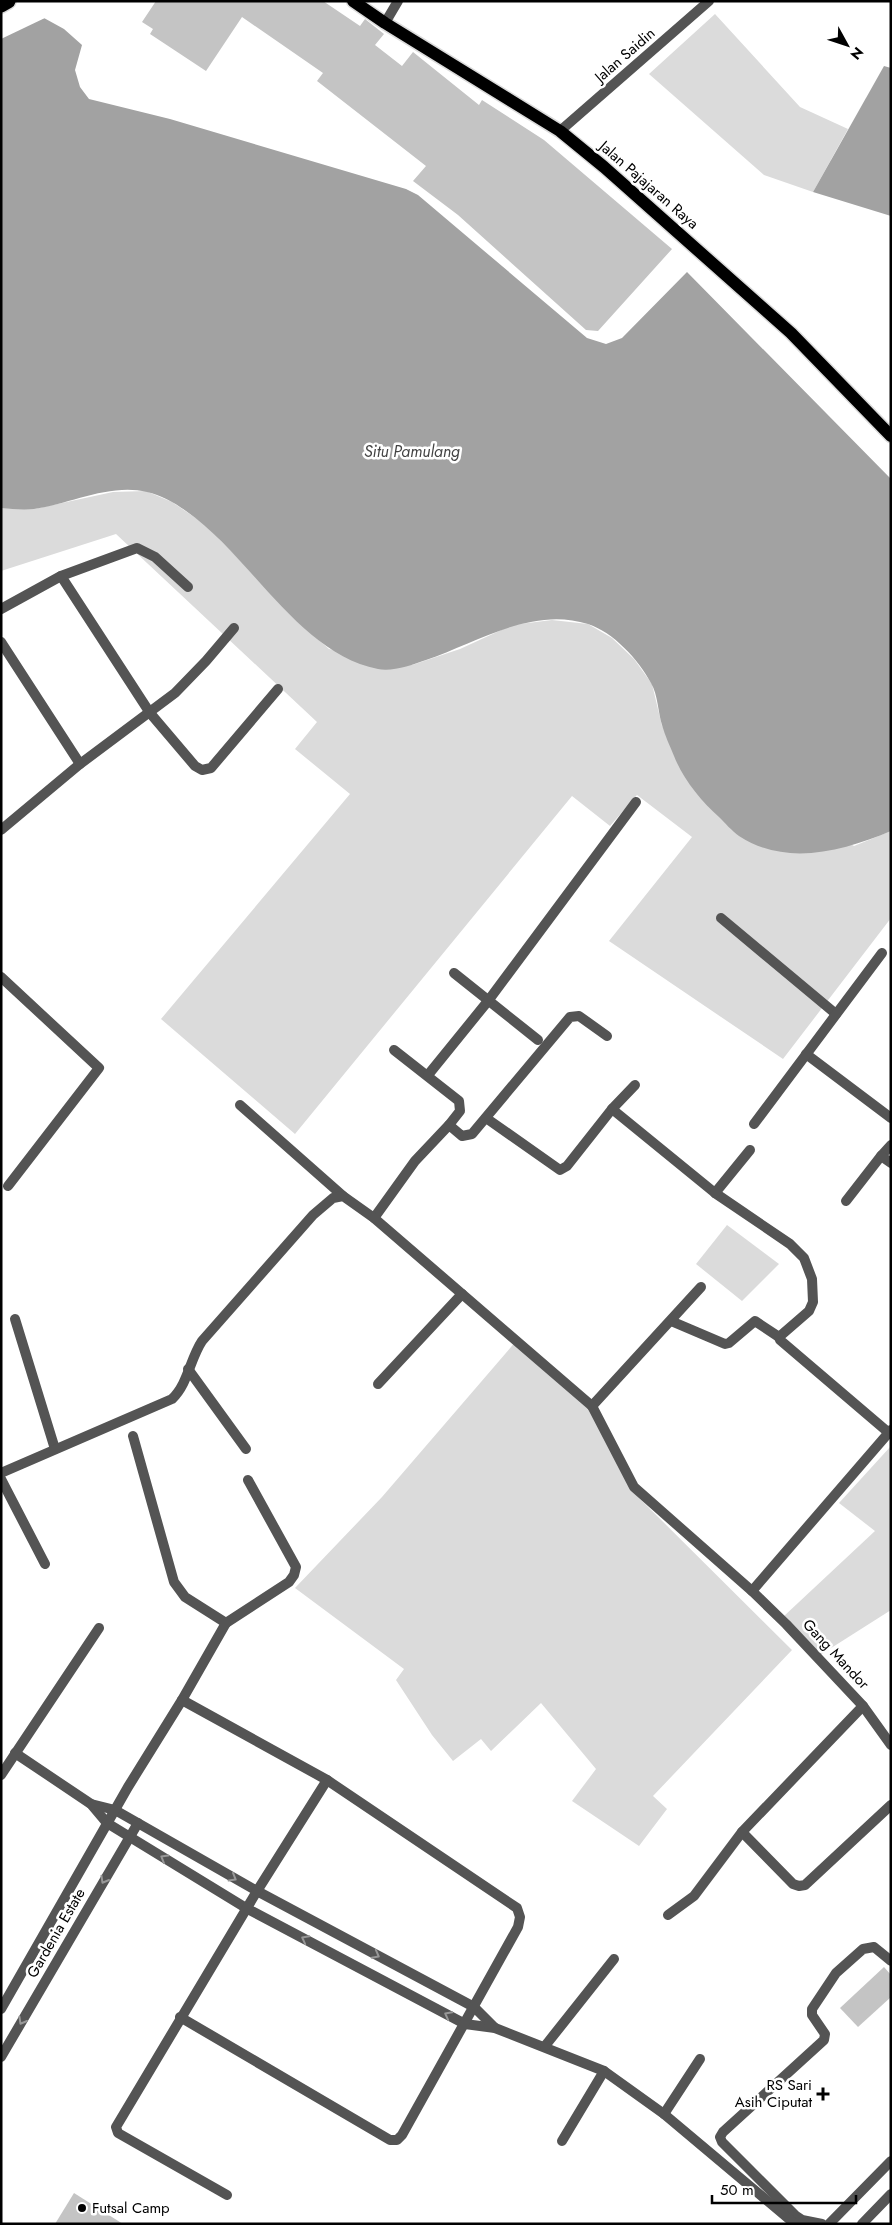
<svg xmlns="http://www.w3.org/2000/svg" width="892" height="2225" font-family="Jost,sans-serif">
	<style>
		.green { fill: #dbdbdb }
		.water { fill: #a2a2a2 }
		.pier { fill: #fff }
		.building { fill: #c4c4c4 }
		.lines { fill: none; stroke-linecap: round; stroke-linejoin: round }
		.primary-casing { stroke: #dbdbdb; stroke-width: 15 }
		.highway-casing { stroke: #dbdbdb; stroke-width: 18 }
		.lane { stroke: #545454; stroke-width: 10 }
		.street { stroke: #545454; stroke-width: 10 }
		.primary { stroke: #000; stroke-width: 12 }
		.highway { stroke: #000; stroke-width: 15 }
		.oneway { stroke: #989898 }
		.poi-dot { fill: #000; stroke: #fff; stroke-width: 2 }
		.labels { text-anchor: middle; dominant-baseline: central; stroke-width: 5; stroke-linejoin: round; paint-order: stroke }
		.street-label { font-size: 15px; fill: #000; stroke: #fff }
		.poi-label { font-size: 15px; fill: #000; stroke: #fff; text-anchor: end }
		.water-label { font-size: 16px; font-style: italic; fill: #434343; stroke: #fff }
	</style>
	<rect width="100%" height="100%" fill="#fff"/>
	<g class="green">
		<polygon points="715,14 800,107 848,129 813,192 764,175 649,74"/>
		<polygon points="146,491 172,502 206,525 301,624 329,649 412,665 460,649 512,625 552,620 588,624 612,638 634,659 652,684 662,726 854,846 891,831 891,918 783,1059 609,941 692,837 637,795 610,826 572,796 295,1134 161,1019 350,794 295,749 317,722 116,534 1,571 1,508 34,509 113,492"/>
		<polygon points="727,1225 779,1264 742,1301 696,1264"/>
		<polygon points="517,1340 589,1408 637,1496 792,1650 653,1796 667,1809 639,1846 572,1801 596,1769 541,1703 491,1751 481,1739 453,1761 432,1735 396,1680 404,1669 295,1588 382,1497"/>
		<polygon points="891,1446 891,1610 817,1657 783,1617 875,1531 839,1503"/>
	</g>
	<g class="water">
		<path d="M44,18L64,29L82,45L75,70L80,87L89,99L170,119L406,189L418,195L587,338L606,344L622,338L687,272L891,479V831C843,851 786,867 739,836C732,831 725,823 719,817C701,801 683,779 674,756C670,746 665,736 662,725C658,712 658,695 651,683C639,660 613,632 588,624C532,606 476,643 426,660C412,665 392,672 378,669C299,654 250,555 186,511C175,503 161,495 147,492C110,483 70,504 34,509C23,510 12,509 1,508V35Z"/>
		<polygon points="884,66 891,68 891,216 813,192"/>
	</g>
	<polygon class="pier" points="43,16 47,17 1,39 1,32"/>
	<g class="building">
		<polygon points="156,1 323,1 360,26 365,19 384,34 375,45 402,66 413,52 479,105 482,100 544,140 672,249 598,331 586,330 458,215 413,181 426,166 317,81 323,73 242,17 206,71 150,34 153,29 142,22"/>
		<polygon points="884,1967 891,1975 891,1997 858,2027 840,2008"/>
		<polygon points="74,2193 123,2224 55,2224"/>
	</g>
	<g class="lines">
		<defs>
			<polyline id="primary" points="353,1 385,23 560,131 604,167 791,333 891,436"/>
			<polyline id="highway" points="1,5 8,1"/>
		</defs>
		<use href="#primary" class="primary-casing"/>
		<use href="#highway" class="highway-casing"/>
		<g class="lane">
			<polyline points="15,1319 55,1449"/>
			<polyline points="822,2224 802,2220 796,2216 722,2142 720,2137 723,2132 824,2040 825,2034 812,2015 812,2009 836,1973 863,1949 874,1947 891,1961"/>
			<polyline points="829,2224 891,2161"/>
			<polyline points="862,2224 891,2194"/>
		</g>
		<g class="street">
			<polyline points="385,23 398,1"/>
			<polyline points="560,131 709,1"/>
			<polyline points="61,576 150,713 195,766 202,770 211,768 278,689"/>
			<polyline points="1,609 61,576 137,548 155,557 188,587"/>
			<polyline points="1,642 80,764"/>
			<polyline points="1,830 80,764 175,693 206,661 234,628"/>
			<polyline points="721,918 836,1014"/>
			<polyline points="454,973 538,1040"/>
			<polyline points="1,977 99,1068 8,1186"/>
			<polyline points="394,1050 459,1101 460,1111 449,1125"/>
			<polyline points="806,1054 891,1118"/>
			<polyline points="428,1075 488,1001 636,802"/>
			<polyline points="635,1085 612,1109 715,1193 790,1244 804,1258 812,1279 813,1302 809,1311 779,1337 780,1340 889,1433"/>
			<polyline points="240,1105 343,1196"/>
			<polyline points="486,1118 560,1170 567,1166 612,1109"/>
			<polyline points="754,1124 882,953"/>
			<polyline points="881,1156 891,1145"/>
			<polyline points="715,1193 750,1150"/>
			<polyline points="846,1201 881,1156 891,1163"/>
			<polyline points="374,1218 415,1161 449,1125 462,1136 472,1134 570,1017 579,1016 607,1036"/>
			<polyline points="671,1321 725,1344 729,1343 755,1321 779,1337"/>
			<polyline points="188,1369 246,1449"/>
			<polyline points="378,1384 462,1294"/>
			<polyline points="592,1406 701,1287"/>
			<path d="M1,1473L172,1399C188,1384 190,1359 202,1341L313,1215L333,1198L343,1196L374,1218L592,1406L634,1487L752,1591L786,1624L863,1706L891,1745"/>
			<polyline points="1,1479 45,1564"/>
			<polyline points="752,1591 891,1430"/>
			<polyline points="226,1623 289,1582 294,1575 296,1567 248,1480"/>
			<polyline points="15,1753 91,1804 107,1823 246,1908 465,2024 495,2028 604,2071 664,2114 795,2224"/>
			<polyline points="1,1775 99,1628"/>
			<polyline points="91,1804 115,1810 257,1891 474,2007 495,2028"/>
			<polyline points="742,1832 793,1884 799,1886 805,1885 891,1805"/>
			<polyline points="668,1915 694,1896 742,1832 863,1706"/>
			<polyline points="1,2009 128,1787 182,1700 226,1623 185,1597 174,1582 133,1436"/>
			<polyline points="180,2017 390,2140 397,2140 402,2135 518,1927 520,1917 517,1908 327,1780 182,1700"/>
			<polyline points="545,2046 614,1959"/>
			<polyline points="1,2057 138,1823"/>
			<polyline points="664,2114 700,2059"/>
			<polyline points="562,2141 604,2071"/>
			<polyline points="227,2195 118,2133 116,2127 257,1891 327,1780"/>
		</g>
		<use href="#primary" class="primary"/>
		<use href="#highway" class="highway"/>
	</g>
	<defs><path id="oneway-chevron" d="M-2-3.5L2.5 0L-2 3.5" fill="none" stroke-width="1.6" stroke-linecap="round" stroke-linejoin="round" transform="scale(1.25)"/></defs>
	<g class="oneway">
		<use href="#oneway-chevron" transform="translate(164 1858) rotate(-149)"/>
		<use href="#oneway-chevron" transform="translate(233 1878) rotate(30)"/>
		<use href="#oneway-chevron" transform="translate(104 1880) rotate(120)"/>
		<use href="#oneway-chevron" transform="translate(305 1939) rotate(-152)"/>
		<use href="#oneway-chevron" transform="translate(376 1955) rotate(28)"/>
		<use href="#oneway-chevron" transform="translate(448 2015) rotate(-152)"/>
		<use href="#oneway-chevron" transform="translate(22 2021) rotate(120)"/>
	</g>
	<g class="poi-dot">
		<path d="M820.5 2086.5h5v5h5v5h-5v5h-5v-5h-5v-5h5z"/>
		<circle cx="82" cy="2208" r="5"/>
	</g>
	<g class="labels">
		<g class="street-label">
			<text transform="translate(625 55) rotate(-41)">Jalan Saidin</text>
			<text transform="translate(649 185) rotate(41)">Jalan Pajajaran Raya</text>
			<text transform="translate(836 1654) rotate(47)">Gang Mandor</text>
			<text transform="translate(56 1933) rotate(-60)">Gardenia Estate</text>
		</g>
		<g class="poi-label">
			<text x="812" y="2085">RS Sari<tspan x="812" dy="17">Asih Ciputat</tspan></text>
			<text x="92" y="2208" text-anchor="start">Futsal Camp</text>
		</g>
		<g class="water-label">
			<text x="412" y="451">Situ Pamulang</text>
		</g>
	</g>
	<rect width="892" height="2225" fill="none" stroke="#000000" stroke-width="5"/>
	<g transform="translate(847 45) rotate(130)" stroke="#ffffff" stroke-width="4" paint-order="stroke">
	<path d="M0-4L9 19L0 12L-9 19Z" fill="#000000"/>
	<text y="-8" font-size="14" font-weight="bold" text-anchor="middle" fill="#000000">N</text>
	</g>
	<path d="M712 2195v8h144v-8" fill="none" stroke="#000000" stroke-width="2.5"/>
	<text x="720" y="2195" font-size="15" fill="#000000" stroke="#ffffff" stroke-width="4" paint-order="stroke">50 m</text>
</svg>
